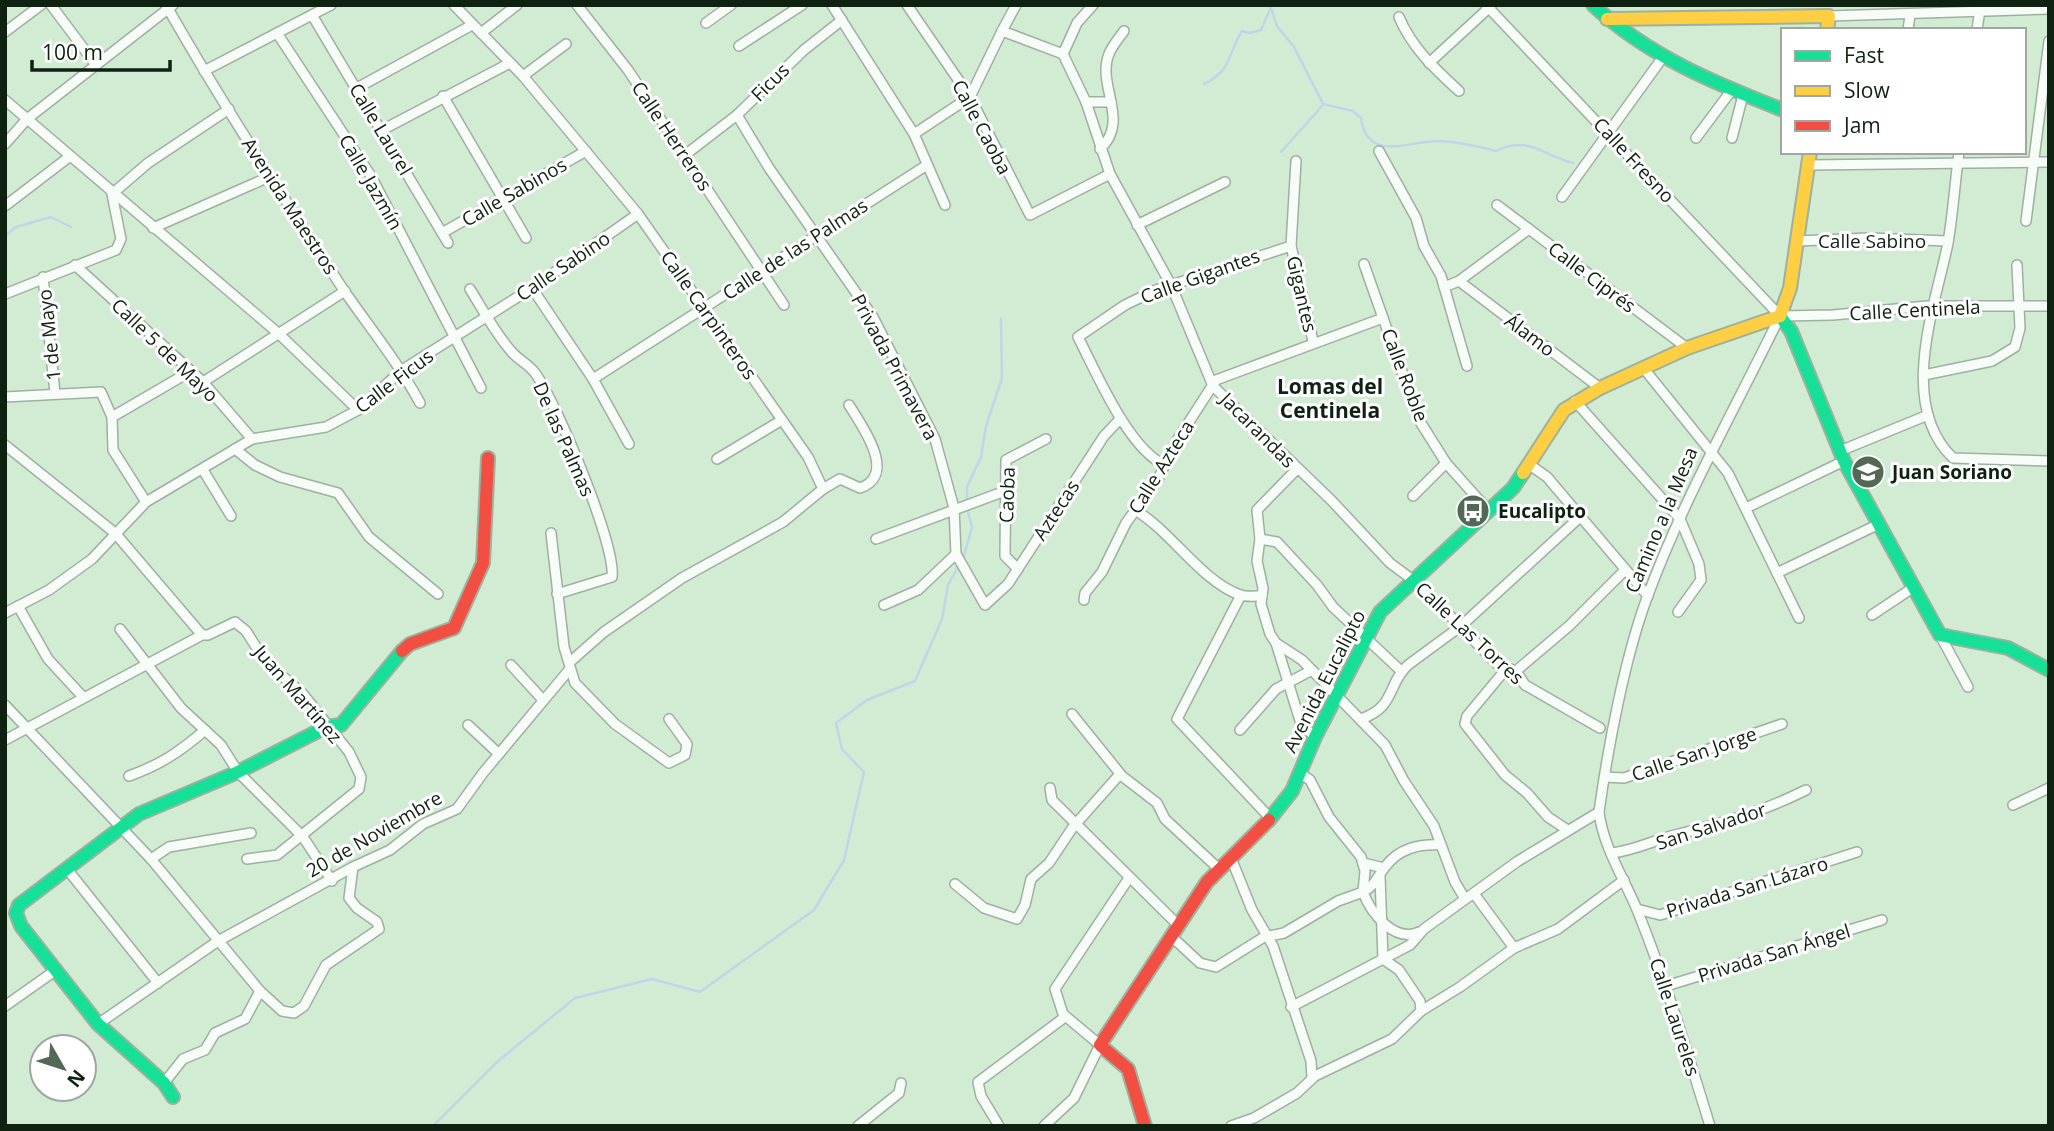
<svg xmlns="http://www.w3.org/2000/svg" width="2054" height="1131" font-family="'Open Sans',sans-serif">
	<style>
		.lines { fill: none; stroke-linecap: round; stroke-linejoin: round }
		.stream { stroke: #c1d5ea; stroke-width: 2.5 }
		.street-casing { stroke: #9db19e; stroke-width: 12 }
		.fast-casing { stroke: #9db19e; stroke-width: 16 }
		.slow-casing { stroke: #9db19e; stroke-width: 16 }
		.jam-casing { stroke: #9db19e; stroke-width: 16 }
		.street { stroke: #f8fcf8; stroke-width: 9 }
		.fast { stroke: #16e098; stroke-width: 12 }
		.slow { stroke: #ffcf43; stroke-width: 12 }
		.jam { stroke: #f24e42; stroke-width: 12 }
		.labels { text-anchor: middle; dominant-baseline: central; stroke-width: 6; stroke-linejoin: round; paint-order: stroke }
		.street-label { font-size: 19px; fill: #0f2211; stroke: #fff }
		.poi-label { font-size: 19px; font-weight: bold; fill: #0f2211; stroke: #fff; text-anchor: start }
		.neighbourhood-label { font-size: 21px; font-weight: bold; fill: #0f2211; stroke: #fff }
	</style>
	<rect width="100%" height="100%" fill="#d1ecd3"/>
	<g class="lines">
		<g class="stream">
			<path d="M1271,8L1277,26L1294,47L1323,104L1353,111L1361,118C1367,163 1409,141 1437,141C1456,141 1477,146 1496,151C1529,135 1542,155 1573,163"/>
			<path d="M1204,84C1233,70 1227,54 1242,31L1250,33L1261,30L1272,5"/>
			<polyline points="1281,152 1323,105"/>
			<polyline points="5,236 16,227 51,217 71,227"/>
			<polyline points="967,502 967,487 981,457 986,426 1002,378 1001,319"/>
			<polyline points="963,559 972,527 967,509"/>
			<polyline points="433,1126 497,1062 575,998 652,979 700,992 814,910 844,860 864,772 842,749 836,723 867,700 915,681 942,619 948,585 959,565"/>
		</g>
		<defs>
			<g id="street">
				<polyline points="51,5 96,65"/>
				<path d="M166,5C221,102 282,195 343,289C369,327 398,362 420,403"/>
				<polyline points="454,5 523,76 638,214 808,457 823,489 783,522 682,578 604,632 570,662"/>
				<polyline points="577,5 628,70 784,305"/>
				<polyline points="832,5 914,134 945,205"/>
				<polyline points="907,5 970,97 1030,215 1110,174"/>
				<polyline points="1093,5 1077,23 1063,54 1086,102 1110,174 1171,285 1213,386 1332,501 1390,563 1421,586 1498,665 1516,671 1525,685 1600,728"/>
				<polyline points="1486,5 1780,316"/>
				<polyline points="312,15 448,243"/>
				<polyline points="1829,16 2049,9"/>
				<path d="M1399,17C1412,48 1435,69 1459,91"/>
				<polyline points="706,23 731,5"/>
				<polyline points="1908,30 1910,15"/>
				<polyline points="1977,30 1980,9"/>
				<polyline points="1002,31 1016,5"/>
				<polyline points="5,32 41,5"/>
				<polyline points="277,33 371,176 481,388"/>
				<polyline points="481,33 517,5"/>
				<polyline points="739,46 802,5"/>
				<polyline points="1429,63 1491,6"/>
				<polyline points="204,71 331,5"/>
				<polyline points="523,76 566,44"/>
				<polyline points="357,88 472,25"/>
				<polyline points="443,96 526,238"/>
				<polyline points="970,97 1002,31 1063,54"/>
				<polyline points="5,100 278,333 358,410"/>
				<polyline points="1086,102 1111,102"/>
				<polyline points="737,115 769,168 873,317 935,439 954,508 956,554 985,605 1008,584 1104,436 1120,419"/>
				<polyline points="382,130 510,63"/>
				<polyline points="914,134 970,97"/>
				<polyline points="1696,138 1731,91"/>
				<polyline points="1732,138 1743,95"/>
				<polyline points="5,144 27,119 173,5"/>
				<path d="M1100,149C1131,121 1096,85 1109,54C1112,46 1119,38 1124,31"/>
				<polyline points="1379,151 1416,218 1424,246 1441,276 1467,366"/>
				<path d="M1959,152C1955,182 1953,213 1948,243C1935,307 1897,404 1953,458L2049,461"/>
				<polyline points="685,155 737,115 804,50 842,20"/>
				<polyline points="1296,161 1291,246 1313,341"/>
				<polyline points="1809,165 2049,162"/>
				<polyline points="1562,197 1663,57"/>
				<polyline points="1497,205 1687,348"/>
				<polyline points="5,206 69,157"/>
				<polyline points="2026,221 2049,41"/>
				<polyline points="1137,225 1225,182"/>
				<polyline points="153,228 271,176"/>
				<polyline points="442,233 586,151"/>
				<polyline points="1797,241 1869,238 1948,241"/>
				<polyline points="1364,264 1419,420 1446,463 1488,510"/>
				<polyline points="75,265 203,382 252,439"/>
				<polyline points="43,277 55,393"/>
				<polyline points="1459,281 1600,388"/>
				<polyline points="1444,287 1459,281 1529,229"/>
				<polyline points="532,288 593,379 629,444"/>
				<path d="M470,289C483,310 495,333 511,351C518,360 529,364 535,373C556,401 616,545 612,577L557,594"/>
				<polyline points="5,294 116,250 121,239 112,194 148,163 229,109"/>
				<polyline points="1780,316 1833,315 1927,306 2049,306"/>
				<polyline points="1645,370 1728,473 1799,618"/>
				<polyline points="1924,375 1992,361 2015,347 2020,328 2017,265"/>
				<polyline points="593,379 927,165"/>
				<polyline points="203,382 345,291"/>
				<polyline points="5,397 101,392 112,417 113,450 146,502"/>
				<polyline points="1575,401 1680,519 1699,564 1701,580 1678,612"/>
				<polyline points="112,417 191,371"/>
				<polyline points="5,445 115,533 202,635 208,635 235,622 246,631 265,661 303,694 349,752 361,777 359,789 277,855 247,859"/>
				<polyline points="235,449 255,465 280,477 338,493 369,537 438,594"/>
				<polyline points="1840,451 1928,415"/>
				<polyline points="717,459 782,420"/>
				<path d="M1165,465C1129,450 1096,372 1078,337L1125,305L1156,290L1291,246"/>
				<polyline points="1530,465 1547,477 1648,596"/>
				<polyline points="1297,469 1257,510 1260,539 1257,561 1263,588 1261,604 1270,634 1276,643 1302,660 1385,745 1404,781 1434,826 1455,882 1465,899"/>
				<polyline points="203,470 231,516"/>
				<path d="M823,489L840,479L860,488C898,475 862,426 849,405"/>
				<polyline points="1413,496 1446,463"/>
				<polyline points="1746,508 1844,461"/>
				<path d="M1135,510C1171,531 1201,581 1240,595C1246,597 1255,596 1262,596"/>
				<polyline points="551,533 564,647 575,683 615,724 669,763 685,755 687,744 669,719"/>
				<polyline points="876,539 1005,491"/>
				<polyline points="1260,539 1277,542 1317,585 1333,607 1401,671"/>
				<polyline points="1018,569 1005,556 1006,460 1046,439"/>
				<polyline points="1777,573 1879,524"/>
				<polyline points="1241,595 1177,719 1271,819"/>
				<polyline points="1084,600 1085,593 1102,572 1126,523 1158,479 1176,442 1216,380 1383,318"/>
				<polyline points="884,605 918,590 956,554"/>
				<polyline points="18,606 48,659 83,697"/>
				<polyline points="5,613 49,590 92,559 146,502 252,439 326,427 358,410 402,370 532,288 638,214"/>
				<polyline points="1872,615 1914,587"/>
				<polyline points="120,629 181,708 221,745 238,772 303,837 332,881"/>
				<polyline points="1940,635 1968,687"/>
				<polyline points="1276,643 1301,724 1315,737"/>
				<polyline points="511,665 543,700"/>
				<polyline points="1506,669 1467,716 1465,724 1505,775 1527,793 1548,817 1566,829"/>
				<polyline points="1516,671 1569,626 1625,570"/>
				<polyline points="5,705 151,859 260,991 282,1011 294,1013 304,1006 326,965 379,929 377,922 357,908 349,898 353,867"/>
				<polyline points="1072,714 1122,776 1157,803 1165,819 1219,869"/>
				<path d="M1361,719C1396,707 1387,684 1408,665L1461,626L1580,517"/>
				<polyline points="468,725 499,754"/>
				<polyline points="1240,730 1276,689 1312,670"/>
				<polyline points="5,740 202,635"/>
				<path d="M129,776C160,765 181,751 205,730"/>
				<polyline points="1605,777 1624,778 1782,724"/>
				<polyline points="1050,788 1052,800 1178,925"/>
				<polyline points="2013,805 2049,788"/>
				<path d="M1612,853C1637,850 1656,839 1679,834C1730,821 1759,813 1806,790"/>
				<polyline points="1231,858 1252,910 1273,946 1311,1061 1312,1078"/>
				<polyline points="151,859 169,847 251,833"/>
				<polyline points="1363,863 1384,868"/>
				<polyline points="67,869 158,983"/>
				<polyline points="1380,877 1383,959"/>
				<polyline points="955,884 984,908 1017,919 1025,905 1031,879 1049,863 1073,827 1120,774"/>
				<polyline points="1475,895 1514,948"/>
				<polyline points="1637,909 1660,915 1857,852"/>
				<path d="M1419,932C1395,943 1371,914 1363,892C1375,886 1377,877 1385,867C1399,848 1419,844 1441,845"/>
				<polyline points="1171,936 1200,963 1216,967 1264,937 1284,933 1338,901 1363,892 1365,871 1361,857 1329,817 1310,780 1300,773"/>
				<polyline points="1383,959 1399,970 1420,1001 1421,1011"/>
				<polyline points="1666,986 1882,920"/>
				<polyline points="5,1006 56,970"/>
				<polyline points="1291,1007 1410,945 1424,929 1518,861 1599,812"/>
				<polyline points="98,1024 218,941 353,867 390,850 423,824 457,809 483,773 569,670"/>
				<polyline points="164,1083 183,1059 205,1050 215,1033 245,1019 260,991"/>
				<polyline points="858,1126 899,1093 901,1083"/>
				<polyline points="999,1126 981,1096 978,1082 1065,1017"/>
				<polyline points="1044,1126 1074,1098 1100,1045 1063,1014 1055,989 1129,878"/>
				<polyline points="1231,1126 1254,1118 1297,1093 1315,1076 1392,1039 1421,1011 1460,987 1514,948 1558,929 1624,880"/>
				<path d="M1710,1126C1688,1054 1666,982 1638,912C1625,880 1603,847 1599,812C1608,747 1625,656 1648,595C1684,498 1735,409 1780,316"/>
			</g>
			<g id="fast">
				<path d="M1593,5C1648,56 1714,83 1783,110"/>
				<polyline points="1780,316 1791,331 1844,461 1940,635 2008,648 2049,670"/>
				<polyline points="1269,820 1292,791 1315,737 1380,612 1513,488 1523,473"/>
				<polyline points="173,1097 164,1083 98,1024 21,926 16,913 19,905 139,814 238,772 326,727 341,725 402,651"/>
			</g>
			<g id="slow">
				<polyline points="1607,19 1829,16 1827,30"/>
				<polyline points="1780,316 1790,288 1810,152"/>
				<polyline points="1523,473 1564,410 1600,388 1687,348 1780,316"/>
			</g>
			<g id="jam">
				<polyline points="402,651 410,644 454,628 483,563 488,458"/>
				<polyline points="1145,1126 1128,1069 1100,1045 1207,882 1269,820"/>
			</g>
		</defs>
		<use href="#street" class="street-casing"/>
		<use href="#fast" class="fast-casing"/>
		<use href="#slow" class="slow-casing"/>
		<use href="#jam" class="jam-casing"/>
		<use href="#street" class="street"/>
		<use href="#fast" class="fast"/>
		<use href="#slow" class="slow"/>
		<use href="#jam" class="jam"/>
	</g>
	<defs>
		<symbol id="school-disc" viewBox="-11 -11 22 22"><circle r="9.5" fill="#536955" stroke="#fff"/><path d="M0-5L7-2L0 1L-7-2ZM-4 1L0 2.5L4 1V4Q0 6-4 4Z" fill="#fff"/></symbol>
		<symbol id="bus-disc" viewBox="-11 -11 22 22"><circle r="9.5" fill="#536955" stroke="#fff"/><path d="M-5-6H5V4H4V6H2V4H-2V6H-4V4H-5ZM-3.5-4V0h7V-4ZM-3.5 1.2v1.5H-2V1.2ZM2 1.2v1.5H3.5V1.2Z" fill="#fff"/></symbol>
	</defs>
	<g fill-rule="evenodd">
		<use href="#school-disc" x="1849" y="453" width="38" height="38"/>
		<use href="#bus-disc" x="1454" y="492" width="38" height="38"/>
	</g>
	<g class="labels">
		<g class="street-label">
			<text transform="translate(770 82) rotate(-45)">Ficus</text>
			<text transform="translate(982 127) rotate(62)">Calle Caoba</text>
			<text transform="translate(381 129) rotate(59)">Calle Laurel</text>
			<text transform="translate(672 136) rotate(56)">Calle Herreros</text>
			<text transform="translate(1634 160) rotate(47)">Calle Fresno</text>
			<text transform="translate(371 182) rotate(60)">Calle Jazmín</text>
			<text transform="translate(514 192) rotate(-30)">Calle Sabinos</text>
			<text transform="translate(290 206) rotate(57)">Avenida Maestros</text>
			<text x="1872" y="241">Calle Sabino</text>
			<text transform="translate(795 249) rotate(-33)">Calle de las Palmas</text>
			<text transform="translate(563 266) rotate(-34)">Calle Sabino</text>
			<text transform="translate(1200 276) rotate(-20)">Calle Gigantes</text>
			<text transform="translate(1592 277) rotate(37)">Calle Ciprés</text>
			<text transform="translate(1302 294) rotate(77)">Gigantes</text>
			<text transform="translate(1915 310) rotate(-3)">Calle Centinela</text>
			<text transform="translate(709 315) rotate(55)">Calle Carpinteros</text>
			<text transform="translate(49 335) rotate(-96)">1 de Mayo</text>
			<text transform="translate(1530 335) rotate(37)">Álamo</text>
			<text transform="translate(165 350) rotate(44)">Calle 5 de Mayo</text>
			<text transform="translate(895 367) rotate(62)">Privada Primavera</text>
			<text transform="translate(1405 375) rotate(69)">Calle Roble</text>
			<text transform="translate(394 381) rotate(-37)">Calle Ficus</text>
			<text transform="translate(1258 430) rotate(45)">Jacarandas</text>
			<text transform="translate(564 439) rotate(66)">De las Palmas</text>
			<text transform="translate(1161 467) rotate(-58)">Calle Azteca</text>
			<text transform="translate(1007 495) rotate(-88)">Caoba</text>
			<text transform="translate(1056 510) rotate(-57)">Aztecas</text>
			<text transform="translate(1661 520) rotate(-67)">Camino a la Mesa</text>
			<text transform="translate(1470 633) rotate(43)">Calle Las Torres</text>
			<text transform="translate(1324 681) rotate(-63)">Avenida Eucalipto</text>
			<text transform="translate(298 694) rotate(49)">Juan Martínez</text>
			<text transform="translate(1694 754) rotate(-19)">Calle San Jorge</text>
			<text transform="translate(1711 826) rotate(-18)">San Salvador</text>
			<text transform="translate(374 834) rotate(-30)">20 de Noviembre</text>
			<text transform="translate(1747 887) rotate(-17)">Privada San Lázaro</text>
			<text transform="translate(1774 953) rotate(-17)">Privada San Ángel</text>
			<text transform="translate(1675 1017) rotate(72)">Calle Laureles</text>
		</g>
		<g class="poi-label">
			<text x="1892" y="472">Juan Soriano</text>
			<text x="1498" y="511">Eucalipto</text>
		</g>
		<g class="neighbourhood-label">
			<text x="1330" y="386">Lomas del<tspan x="1330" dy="24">Centinela</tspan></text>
		</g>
	</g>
	<rect width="2054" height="1131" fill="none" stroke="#0f2211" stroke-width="14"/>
	<rect x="1781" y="28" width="245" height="126" fill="#ffffff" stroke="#9fa7a0" stroke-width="2"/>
	<rect x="1795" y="51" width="35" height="10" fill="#16e098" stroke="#9fa7a0" stroke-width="2"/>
	<text x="1844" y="63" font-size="21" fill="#0f2211">Fast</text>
	<rect x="1795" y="86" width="35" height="10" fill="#ffcf43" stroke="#9fa7a0" stroke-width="2"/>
	<text x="1844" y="98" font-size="21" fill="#0f2211">Slow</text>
	<rect x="1795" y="121" width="35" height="10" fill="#f24e42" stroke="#9fa7a0" stroke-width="2"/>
	<text x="1844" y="133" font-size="21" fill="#0f2211">Jam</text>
	<g transform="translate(63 1068) rotate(129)"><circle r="33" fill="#ffffff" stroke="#9fa7a0" stroke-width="2"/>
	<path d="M0-5L12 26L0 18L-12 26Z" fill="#536955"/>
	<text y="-10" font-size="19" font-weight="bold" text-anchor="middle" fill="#0f2211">N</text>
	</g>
	<path d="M32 60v10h138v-10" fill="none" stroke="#0f2211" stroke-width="3.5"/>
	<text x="42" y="60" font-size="21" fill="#0f2211" stroke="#ffffff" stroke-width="5" paint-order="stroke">100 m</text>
</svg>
